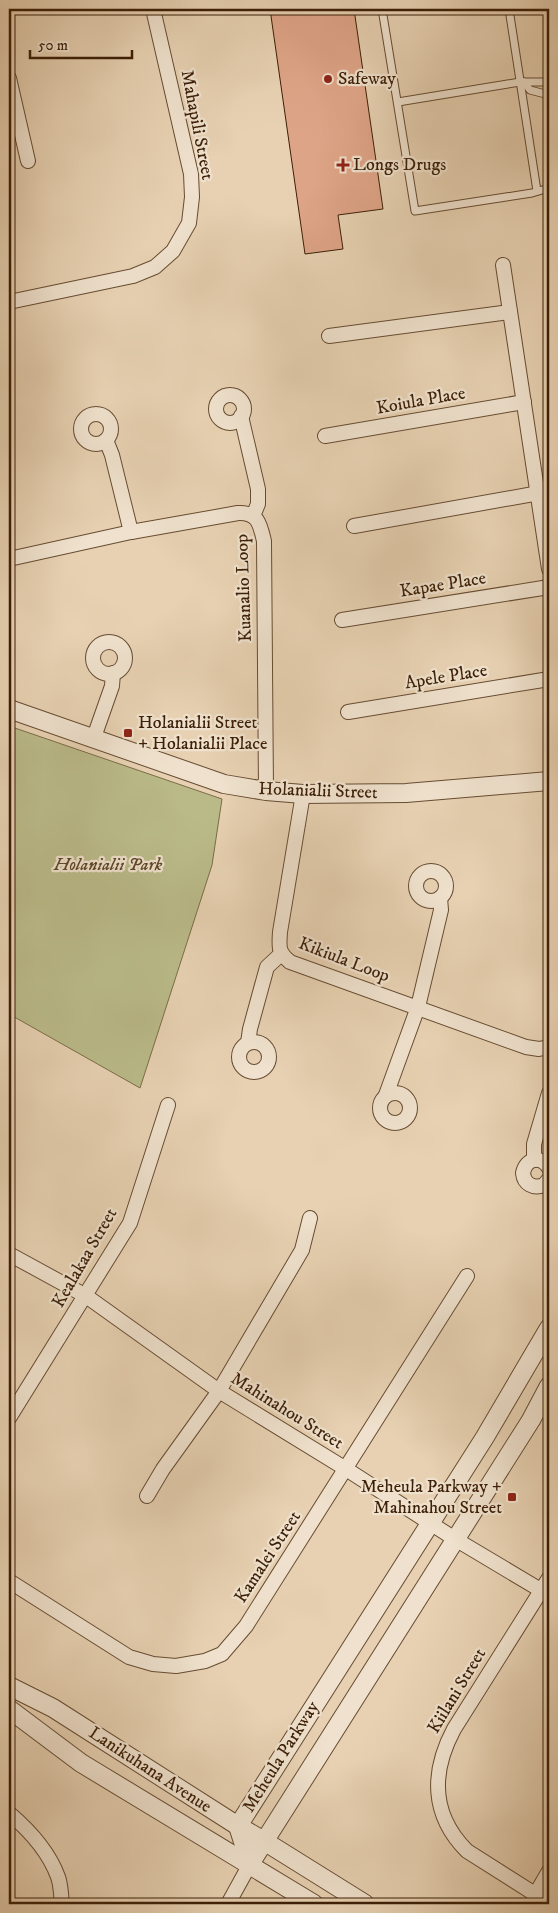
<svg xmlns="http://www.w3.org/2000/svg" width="558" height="1913" font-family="'IM FELL DW Pica',serif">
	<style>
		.green { fill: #baba89; stroke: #7b6c48 }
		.building { fill: #dea487; stroke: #3c1f07 }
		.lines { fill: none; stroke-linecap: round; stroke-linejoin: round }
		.service-casing { stroke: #674c32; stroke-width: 9 }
		.minor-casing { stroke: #674c32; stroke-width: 16 }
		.tertiary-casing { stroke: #674c32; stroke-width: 20 }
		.service { stroke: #efe1cd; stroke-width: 7 }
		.minor { stroke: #efe1cd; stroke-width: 14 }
		.tertiary { stroke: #efe1cd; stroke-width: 18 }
		.poi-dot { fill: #8f2418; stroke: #efe1cd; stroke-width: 2 }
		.labels { text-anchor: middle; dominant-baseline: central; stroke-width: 4.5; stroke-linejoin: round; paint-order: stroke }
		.poi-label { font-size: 18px; fill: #3c1f07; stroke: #efe1cd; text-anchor: start }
		.street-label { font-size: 18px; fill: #3c1f07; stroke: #efe1cd }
		.park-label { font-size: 18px; font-style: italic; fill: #5c4628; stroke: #efe1cd }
	</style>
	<rect width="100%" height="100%" fill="#e7d1b2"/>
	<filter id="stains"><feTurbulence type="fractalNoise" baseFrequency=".004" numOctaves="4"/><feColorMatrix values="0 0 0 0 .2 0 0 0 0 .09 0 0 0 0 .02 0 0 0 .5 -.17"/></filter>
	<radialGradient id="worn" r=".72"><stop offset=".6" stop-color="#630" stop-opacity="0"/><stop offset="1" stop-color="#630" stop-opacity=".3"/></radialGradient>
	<polygon class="green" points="9,726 222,799 212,865 140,1088 9,1014"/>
	<polygon class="building" points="270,9 354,9 383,209 338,215 343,249 305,254"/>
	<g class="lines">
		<defs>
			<g id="service">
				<polyline points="382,9 415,211 532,193 549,188"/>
				<polyline points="509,9 537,191"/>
				<polyline points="524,82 530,90 549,95"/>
				<polyline points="398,102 520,82 549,82"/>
			</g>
			<g id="minor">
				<polyline points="9,78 28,161"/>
				<polyline points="503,265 549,569"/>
				<polyline points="9,302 133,276 155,267 173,251 189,223 192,197 191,174 153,9"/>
				<polyline points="329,336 510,312"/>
				<circle cx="230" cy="409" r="14"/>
				<circle cx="96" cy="429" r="15"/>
				<polyline points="241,416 258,489 258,504 253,516"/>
				<polyline points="325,436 524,402"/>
				<polyline points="106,440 112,455 131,532"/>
				<polyline points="354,526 539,493"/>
				<path d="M9,559L131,532L238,513C258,512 260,524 264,541L266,791"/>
				<polyline points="342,620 549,587"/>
				<circle cx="109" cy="658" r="16"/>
				<polyline points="348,712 549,679"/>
				<polyline points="93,740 112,686 113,673"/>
				<path d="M303,794L280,932C279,948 278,952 290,962L526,1047L539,1049L549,1047"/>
				<circle cx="431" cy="886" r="15"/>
				<circle cx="254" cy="1057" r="15"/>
				<polyline points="248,1043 250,1029 267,967 281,954"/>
				<circle cx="395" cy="1108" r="15"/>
				<polyline points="386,1095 418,1007 441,910 440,898"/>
				<polyline points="534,1160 534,1144 549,1093"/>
				<path d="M549,1168C541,1155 526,1158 523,1173C524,1184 533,1189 544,1185L549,1179"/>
				<polyline points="9,1254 86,1296 219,1391 346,1469 455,1539 549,1595"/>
				<polyline points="9,1418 130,1223 168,1105"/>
				<polyline points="147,1496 163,1469 219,1391 302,1250 310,1218"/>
				<path d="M549,1578L454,1729C431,1772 431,1815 467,1851L549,1903"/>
				<polyline points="9,1581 129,1657 153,1664 176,1666 205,1661 222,1654 246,1626 467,1276"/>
				<path d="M9,1813C29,1830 49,1852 58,1877C61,1885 61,1896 62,1904"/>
				<polyline points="535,1895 549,1871"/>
				<polyline points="228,1904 250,1864"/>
			</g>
			<g id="tertiary">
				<polyline points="9,709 224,784 266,791 303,794 406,793 549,781"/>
				<polyline points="9,1686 53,1708 238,1826 264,1841 365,1904"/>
				<polyline points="9,1709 81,1763 314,1904"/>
				<polyline points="250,1864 238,1826 485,1437 549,1328"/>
				<polyline points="250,1864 531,1420 549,1386"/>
			</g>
		</defs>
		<use href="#service" class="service-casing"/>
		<use href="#minor" class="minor-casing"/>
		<use href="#tertiary" class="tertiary-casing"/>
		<use href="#service" class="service"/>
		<use href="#minor" class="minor"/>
		<use href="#tertiary" class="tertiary"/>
	</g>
	<g class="poi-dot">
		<circle cx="328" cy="79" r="5"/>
		<path d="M340.5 157.5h5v5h5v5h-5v5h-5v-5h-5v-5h5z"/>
		<rect x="123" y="728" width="10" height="10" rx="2.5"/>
		<rect x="507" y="1492" width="10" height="10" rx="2.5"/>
	</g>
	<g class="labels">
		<g class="poi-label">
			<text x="338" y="79">Safeway</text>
			<text x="353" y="165">Longs Drugs</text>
			<text x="138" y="723">Holanialii Street<tspan x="138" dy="21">+ Holanialii Place</tspan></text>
			<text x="502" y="1487" text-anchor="end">Meheula Parkway +<tspan x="502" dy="21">Mahinahou Street</tspan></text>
		</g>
		<g class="street-label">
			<text transform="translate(197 125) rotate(79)">Mahapili Street</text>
			<text transform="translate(421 401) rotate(-10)">Koiula Place</text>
			<text transform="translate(443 585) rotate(-9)">Kapae Place</text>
			<text transform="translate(244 588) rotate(-92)">Kuanalio Loop</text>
			<text transform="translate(446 677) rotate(-9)">Apele Place</text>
			<text transform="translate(318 791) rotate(2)">Holanialii Street</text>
			<text transform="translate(344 960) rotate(21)">Kikiula Loop</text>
			<text transform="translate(85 1258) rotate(-60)">Kealakaa Street</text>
			<text transform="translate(287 1411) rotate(32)">Mahinahou Street</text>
			<text transform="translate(268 1557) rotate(-57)">Kamalei Street</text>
			<text transform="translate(457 1691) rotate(-59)">Kiilani Street</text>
			<text transform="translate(281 1757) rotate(-58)">Meheula Parkway</text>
			<text transform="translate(150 1770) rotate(33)">Lanikuhana Avenue</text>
		</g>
		<g class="park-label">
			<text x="108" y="865">Holanialii Park</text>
		</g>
	</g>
	<rect width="558" height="1913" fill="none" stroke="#e7d1b2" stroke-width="30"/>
	<rect x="10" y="10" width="538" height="1893" fill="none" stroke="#3c1f07" stroke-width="2.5"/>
	<rect x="15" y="15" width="528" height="1883" fill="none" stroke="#3c1f07"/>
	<path d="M30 50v8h102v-8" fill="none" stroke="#3c1f07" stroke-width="2.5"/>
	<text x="38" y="50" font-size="15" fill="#3c1f07" stroke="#efe1cd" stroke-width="4" paint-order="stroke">50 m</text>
	<rect width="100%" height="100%" filter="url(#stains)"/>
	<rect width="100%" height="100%" fill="url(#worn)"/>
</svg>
